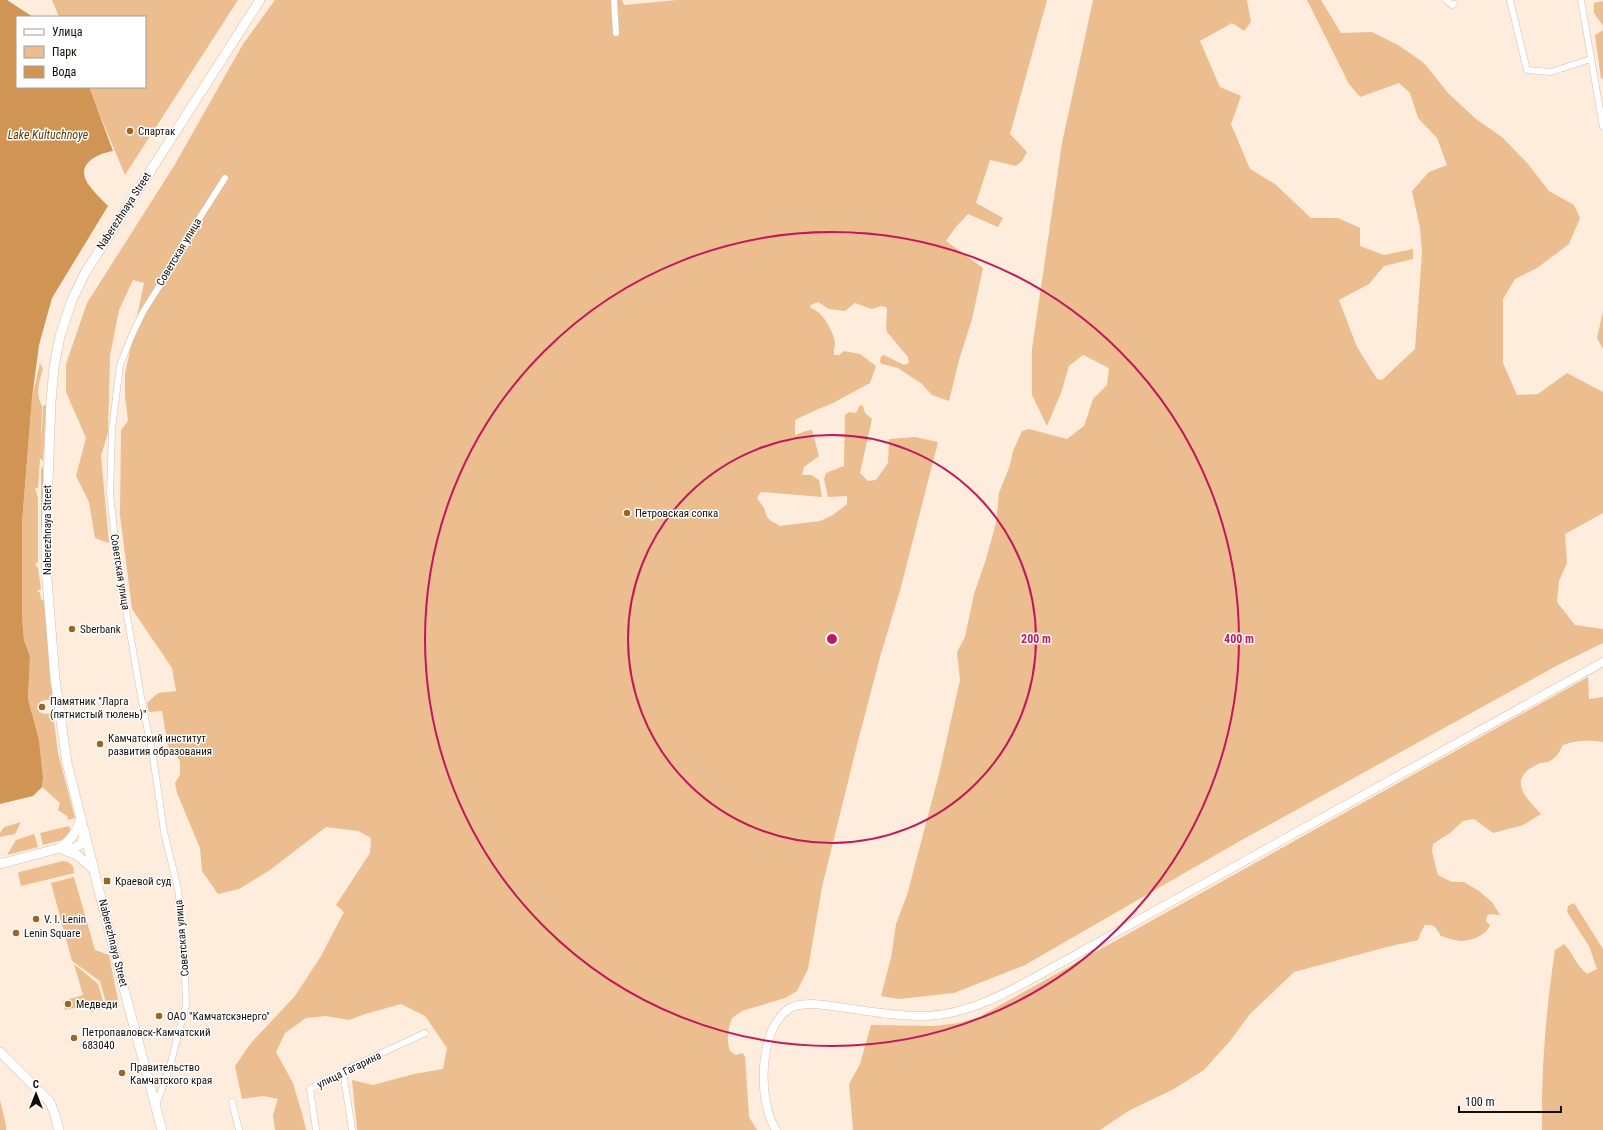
<svg xmlns="http://www.w3.org/2000/svg" width="1603" height="1130" font-family="'Roboto Condensed',sans-serif">
	<style>
		.green { fill: #ebbd8f }
		.water { fill: #d09555 }
		.lines { fill: none; stroke-linecap: round; stroke-linejoin: round }
		.street-casing { stroke: #d1c1b1; stroke-width: 7 }
		.secondary-casing { stroke: #d1c1b1; stroke-width: 9 }
		.primary-casing { stroke: #d1c1b1; stroke-width: 10 }
		.street { stroke: #fff; stroke-width: 6 }
		.secondary { stroke: #fff; stroke-width: 8 }
		.primary { stroke: #fff; stroke-width: 9 }
		.ring { fill: none; stroke: #c2185b; stroke-width: 2 }
		.poi-dot { fill: #9d6522; stroke: #fff; stroke-width: 1.5 }
		.labels { text-anchor: middle; dominant-baseline: central; stroke-width: 3; stroke-linejoin: round; paint-order: stroke }
		.poi-label { font-size: 11px; fill: #150f0a; stroke: #fff; text-anchor: start }
		.street-label { font-size: 11px; fill: #150f0a; stroke: #fff }
		.water-label { font-size: 12px; font-style: italic; fill: #603903; stroke: #fff }
		.centre { fill: #c2185b; stroke: #fff; stroke-width: 2 }
		.ring-label { font-size: 12px; text-anchor: middle; font-weight: bold; fill: #c2185b; stroke: #fff; stroke-width: 3; stroke-linejoin: round; paint-order: stroke }
	</style>
	<rect width="100%" height="100%" fill="#feeddd"/>
	<g class="green">
		<polygon points="52,0 238,0 125,175 88,87 145,87 145,17 59,17"/>
		<path d="M275,0H622L624,5L677,0H1047L1010,134L1027,152L1022,161L1016,166L990,160L976,203L1003,218L998,227L968,214L955,228L946,241L983,268L972,319L959,360L949,401L932,395L922,384L898,368L882,364L880,362L881,356L884,355L904,365L909,363L908,357L887,332L886,327L887,309L886,307L881,306L872,309L855,303L845,311L829,309L818,302L811,305L810,308C822,310 833,331 835,342C835,347 833,351 834,355H839L844,351L860,354L876,366L870,383L833,403L816,410L795,420V435L806,431L812,430L819,456L804,467L802,475H811L819,480L822,497L761,492L757,498L764,508L767,517L771,521L780,526L820,521L833,515L847,504V496L828,497L824,479L826,473L844,466L845,415L849,412L856,413L860,405L863,406L865,413L872,419L860,473L868,481L876,480L888,463L889,439L915,437L938,442L901,587L880,657L858,741L822,887L808,969L797,991L785,998L742,1011L732,1018C728,1029 726,1039 730,1051L736,1055L742,1053L745,1056L749,1117L757,1130H357L352,1080L373,1085L414,1074L443,1069L447,1048L425,1016L401,1004L365,1014L349,1020L326,1016L306,1018L285,1033L276,1052L293,1083L303,1117L306,1130H275L273,1115L278,1099L263,1096L242,1099L235,1066L251,1043L295,996L321,956L344,912L336,905L370,853L371,838L358,831L326,827L270,870L239,889L218,894L202,871L200,848L177,793L175,783L180,775V761L168,746L162,711L149,712L147,703L158,693L176,691L172,668L132,609L120,515L121,430L128,421L125,396V374L144,283L133,280L119,310L110,356L108,432L101,456L109,543L95,538L89,502L76,476L86,438L66,392V364L87,303L174,166L243,44Z"/>
		<polygon points="1093,0 1247,0 1251,22 1244,31 1232,23 1200,41 1220,87 1241,96 1231,124 1250,169 1275,184 1311,218 1338,218 1360,228 1360,246 1384,255 1413,249 1413,259 1384,266 1369,284 1339,300 1357,347 1377,379 1382,380 1415,349 1422,253 1420,228 1412,191 1429,172 1447,165 1437,138 1418,118 1410,93 1399,83 1360,97 1349,84 1307,0 1321,0 1341,33 1372,32 1398,45 1424,63 1448,93 1476,119 1503,138 1528,164 1549,191 1574,205 1580,218 1569,244 1537,268 1515,279 1503,299 1503,363 1517,395 1538,394 1567,373 1603,392 1603,513 1565,534 1567,563 1559,581 1557,602 1575,625 1603,629 1603,643 1558,665 1240,841 1025,965 954,993 899,999 881,996 891,958 896,924 907,895 939,774 960,680 957,652 965,637 974,594 986,559 996,523 999,493 1010,465 1013,451 1022,431 1029,429 1067,439 1084,426 1093,399 1107,385 1109,368 1083,355 1069,366 1061,393 1047,426 1032,395 1032,349 1062,143"/>
		<polygon points="1603,1 1603,26 1594,13 1594,3"/>
		<polygon points="1603,30 1603,78 1601,79 1595,35"/>
		<polygon points="1603,311 1603,349 1597,338"/>
		<path d="M40,363L43,369C39,381 35,394 42,406L41,452L43,406L46,405L43,461L40,458L38,488H35L38,498V562L35,564L38,568L41,589L37,591L40,593L41,599L45,602L53,699L41,701L38,706L39,712L45,714L53,713L58,753L75,818L68,820L67,816L58,810L60,803L42,787L43,777L39,740L28,699L30,656L24,640L22,616V523L32,398Z"/>
		<polygon points="43,466 43,592 41,559 41,469"/>
		<path d="M1588,677L1589,699L1603,697V742C1589,740 1576,740 1563,745C1560,751 1556,758 1550,761C1546,763 1541,762 1538,764C1507,779 1524,796 1541,814L1523,825L1493,833L1474,819L1463,821L1450,833L1433,844L1432,851L1438,875L1452,882H1464L1479,891L1492,902L1500,915L1490,914L1487,916L1486,921L1490,925C1486,936 1471,941 1460,941C1454,940 1447,938 1441,936L1435,927L1432,925H1425L1422,930L1418,940L1387,947L1294,972L1250,1014L1230,1041L1204,1070L1174,1089L1130,1110L1100,1130H853L849,1084L860,1064L871,1025L934,1026L959,1023L979,1017Z"/>
		<polygon points="21,822 15,834 0,837 0,833 4,827"/>
		<polygon points="69,826 71,832 66,839 43,845 40,833"/>
		<polygon points="34,834 38,847 7,855 16,840"/>
		<polygon points="63,861 68,862 73,866 74,873 21,886 18,874 19,872"/>
		<polygon points="74,877 95,950 109,955 118,1000 106,1003 100,981 72,961 51,883"/>
		<path d="M1574,903L1603,949V1130H1542C1541,1070 1546,1010 1555,950L1564,944C1573,953 1576,965 1587,974L1597,969L1589,946L1567,912L1568,906Z"/>
		<polygon points="74,964 98,984 105,1008 91,1012 89,1005 65,1010 63,1001 83,995"/>
		<polygon points="0,1100 6,1125 6,1130 0,1130"/>
	</g>
	<path class="water" d="M0,0H7L33,17H17V87H89L113,151C97,154 75,164 88,184C94,192 101,199 108,206L52,298L39,345L32,398L22,523V616L24,640L30,656L28,699L39,740L43,777L42,787L33,796L0,804Z"/>
	<g class="lines">
		<defs>
			<g id="street">
				<polyline points="614,0 616,33"/>
				<polyline points="1446,0 1452,5 1454,4"/>
				<polyline points="1510,0 1527,70 1551,72 1591,59"/>
				<polyline points="1581,0 1603,127"/>
				<polyline points="343,1071 352,1130"/>
				<polyline points="232,1102 239,1130"/>
				<polyline points="156,1105 170,1066 186,1005 184,946 178,889 164,832 153,757 141,697 117,557 110,494 112,430 120,365 132,335 143,312 177,258 202,214 225,178"/>
				<polyline points="316,1130 310,1089 343,1071 425,1033"/>
			</g>
			<path id="secondary" d="M776,1130C757,1101 758,1025 792,1007C799,1004 806,1004 813,1004C851,1007 888,1017 926,1016C978,1014 1025,982 1070,958L1603,662"/>
			<g id="primary">
				<path d="M60,848C71,840 78,831 81,817"/>
				<polyline points="64,850 77,855 94,870"/>
				<polyline points="0,864 60,848 72,849 82,844 84,833"/>
				<polyline points="0,1052 50,1102 55,1115 59,1130"/>
				<polyline points="162,1130 121,978 67,763 55,679 46,567 46,535 51,401 54,367 60,336 72,300 85,273 260,0"/>
			</g>
		</defs>
		<use href="#street" class="street-casing"/>
		<use href="#secondary" class="secondary-casing"/>
		<use href="#primary" class="primary-casing"/>
		<use href="#street" class="street"/>
		<use href="#secondary" class="secondary"/>
		<use href="#primary" class="primary"/>
	</g>
	<g class="ring">
		<circle cx="832" cy="639" r="204"/>
		<circle cx="832" cy="639" r="407"/>
	</g>
	<g class="poi-dot">
		<circle cx="130" cy="131" r="4"/>
		<circle cx="627" cy="513" r="4"/>
		<circle cx="72" cy="629" r="4"/>
		<circle cx="42" cy="707" r="4"/>
		<circle cx="100" cy="744" r="4"/>
		<rect x="103" y="877" width="8" height="8" rx="2"/>
		<circle cx="36" cy="919" r="4"/>
		<circle cx="16" cy="933" r="4"/>
		<circle cx="68" cy="1004" r="4"/>
		<circle cx="159" cy="1016" r="4"/>
		<circle cx="74" cy="1038" r="4"/>
		<circle cx="122" cy="1073" r="4"/>
	</g>
	<g class="labels">
		<g class="poi-label">
			<text x="138" y="131">Спартак</text>
			<text x="635" y="513">Петровская сопка</text>
			<text x="80" y="629">Sberbank</text>
			<text x="50" y="701">Памятник "Ларга<tspan x="50" dy="13">(пятнистый тюлень)"</tspan></text>
			<text x="108" y="738">Камчатский институт<tspan x="108" dy="13">развития образования</tspan></text>
			<text x="115" y="881">Краевой суд</text>
			<text x="44" y="919">V. I. Lenin</text>
			<text x="24" y="933">Lenin Square</text>
			<text x="76" y="1004">Медведи</text>
			<text x="167" y="1016">ОАО "Камчатскэнерго"</text>
			<text x="82" y="1032">Петропавловск-Камчатский<tspan x="82" dy="13">683040</tspan></text>
			<text x="130" y="1067">Правительство<tspan x="130" dy="13">Камчатского края</tspan></text>
		</g>
		<g class="street-label">
			<text transform="translate(124 211) rotate(-57)">Naberezhnaya Street</text>
			<text transform="translate(179 252) rotate(-59)">Советская улица</text>
			<text transform="translate(47 530) rotate(-90)">Naberezhnaya Street</text>
			<text transform="translate(120 572) rotate(81)">Советская улица</text>
			<text transform="translate(182 938) rotate(-95)">Советская улица</text>
			<text transform="translate(113 943) rotate(76)">Naberezhnaya Street</text>
			<text transform="translate(349 1070) rotate(-26)">улица Гагарина</text>
		</g>
		<g class="water-label">
			<text x="48" y="135">Lake Kultuchnoye</text>
		</g>
	</g>
	<circle cx="832" cy="639" r="6" class="centre"/>
	<g class="ring-label">
		<text x="1036" y="643">200 m</text>
		<text x="1239" y="643">400 m</text>
	</g>
	<rect x="16" y="16" width="130" height="72" fill="#ffffff" stroke="#a19f9d"/>
	<rect x="24" y="29" width="20" height="6" fill="#ffffff" stroke="#a19f9d"/>
	<text x="52" y="36" font-size="12" fill="#150f0a">Улица</text>
	<rect x="24" y="46" width="20" height="12" fill="#ebbd8f" stroke="#a19f9d"/>
	<text x="52" y="56" font-size="12" fill="#150f0a">Парк</text>
	<rect x="24" y="66" width="20" height="12" fill="#d09555" stroke="#a19f9d"/>
	<text x="52" y="76" font-size="12" fill="#150f0a">Вода</text>
	<g transform="translate(36 1094)" stroke="#ffffff" stroke-width="3" paint-order="stroke">
	<path d="M0-3L7 15L0 10L-7 15Z" fill="#150f0a"/>
	<text y="-6" font-size="11" font-weight="bold" text-anchor="middle" fill="#150f0a">С</text>
	</g>
	<path d="M1459 1106v6h102v-6" fill="none" stroke="#150f0a" stroke-width="2"/>
	<text x="1465" y="1106" font-size="12" fill="#150f0a" stroke="#ffffff" stroke-width="3" paint-order="stroke">100 m</text>
</svg>
